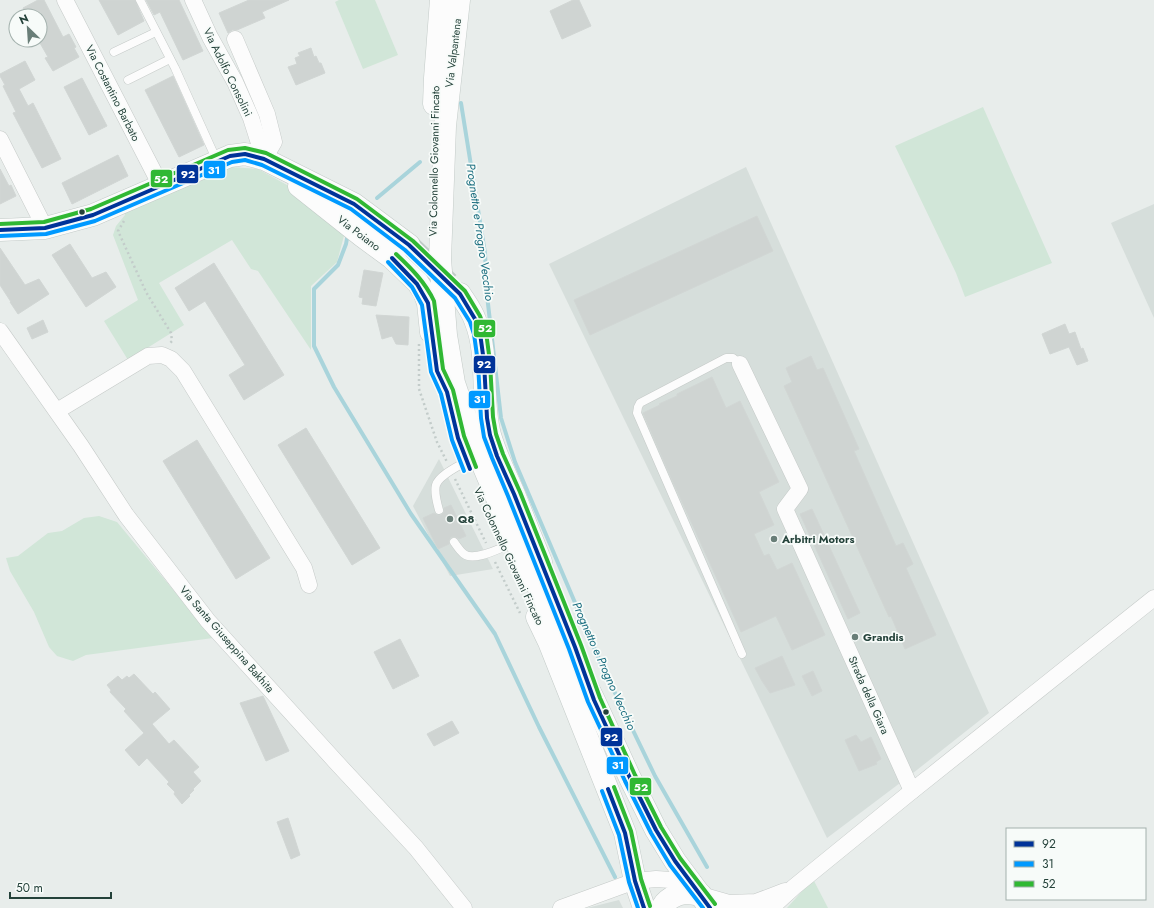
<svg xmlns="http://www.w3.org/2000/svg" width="1154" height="908" font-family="Jost,sans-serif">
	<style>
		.built { fill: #d6dedb }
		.green { fill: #d1e6d8 }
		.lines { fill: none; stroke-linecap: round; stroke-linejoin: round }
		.stream { stroke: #a9d4db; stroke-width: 4 }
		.building { fill: #cfd4d2; stroke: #d1d6d4 }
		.secondary-tunnel { stroke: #c1cbc8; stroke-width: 22; stroke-dasharray: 22 11; stroke-linecap: butt }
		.lane-casing { stroke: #c5cac8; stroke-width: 9 }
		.street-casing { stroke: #c5cac8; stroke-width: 17 }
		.secondary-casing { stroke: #c3cbc8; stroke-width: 23 }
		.path { stroke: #c3ccca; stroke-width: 2.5; stroke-dasharray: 2 3; stroke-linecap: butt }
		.lane { stroke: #fcfcfc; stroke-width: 8 }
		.street { stroke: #fcfcfc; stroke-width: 16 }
		.secondary { stroke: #fcfcfc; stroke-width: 22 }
		.bus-1-casing { stroke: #f7fbf9; stroke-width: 7 }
		.bus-2-casing { stroke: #f7fbf9; stroke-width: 7 }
		.bus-3-casing { stroke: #f7fbf9; stroke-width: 7 }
		.bus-1 { stroke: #039; stroke-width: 4 }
		.bus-2 { stroke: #09f; stroke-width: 4 }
		.bus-3 { stroke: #30b833; stroke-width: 4 }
		.bus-dot { fill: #24423a; stroke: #f7fbf9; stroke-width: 1.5 }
		.poi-dot { fill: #697e78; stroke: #f7fbf9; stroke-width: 1.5 }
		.labels { text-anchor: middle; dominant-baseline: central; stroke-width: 3.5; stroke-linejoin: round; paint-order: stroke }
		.street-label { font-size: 11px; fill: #24423a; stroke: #f7fbf9 }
		.poi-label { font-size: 11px; font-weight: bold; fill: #24423a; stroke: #f7fbf9; text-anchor: start }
		.water-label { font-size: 12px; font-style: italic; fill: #1c6f80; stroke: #f7fbf9 }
		.line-badge { stroke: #f7fbf9; stroke-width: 1.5 }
		.badge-label { font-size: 11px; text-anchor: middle; font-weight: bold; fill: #fff }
	</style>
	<rect width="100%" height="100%" fill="#e8edeb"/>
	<g class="built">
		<polygon points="746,167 989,713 908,777 827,838 549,264"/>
		<polygon points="1154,204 1154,318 1111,223"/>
		<polygon points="439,459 493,569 450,576 413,506"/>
		<polygon points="619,900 623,908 587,908"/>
	</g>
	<g class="green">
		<polygon points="339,0 375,0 398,55 363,69 335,2"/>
		<polygon points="983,107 1052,263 965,297 956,273 895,146"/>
		<polygon points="231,167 258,169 287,185 338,228 345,232 337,262 311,286 311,350 258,271 251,269 232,240 159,283 184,325 128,360 104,321 138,300 113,235 116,226 125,215 123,210"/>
		<polygon points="99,516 117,522 213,638 86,655 73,661 57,656 49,647 34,612 10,571 6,558 18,556 48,533 62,531 84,518"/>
		<polygon points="813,879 828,908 787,908"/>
	</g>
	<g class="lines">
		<g class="stream">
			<polyline points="461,103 485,253 487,295 501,418 515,462 602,666 655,776 707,867"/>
			<polyline points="377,198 420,162"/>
			<polyline points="348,233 346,244 338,265 314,289 314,346 334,387 411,514 495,634 539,727 615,877"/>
		</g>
	</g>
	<g class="building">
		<polygon points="38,0 44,0 63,37 69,34 76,47 74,48 79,57 53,71 45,58 48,57 40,43 40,16 27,16 23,8"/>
		<polygon points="99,0 135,0 144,21 118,35"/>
		<polygon points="146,0 179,0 203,51 183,60 160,12 154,15"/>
		<polygon points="249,0 289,0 262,12 265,18 237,30 232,30 228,33 219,13"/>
		<polygon points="573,0 579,0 591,26 562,39 550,11"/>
		<polygon points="311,48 314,57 316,56 319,63 321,63 325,73 296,85 288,67 297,64 295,58 300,56 298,53"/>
		<polygon points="25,61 35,80 19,89 28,106 33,103 61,159 42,168 13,113 16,112 3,86 5,85 0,76 0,74"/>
		<polygon points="173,76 204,145 179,157 145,90"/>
		<polygon points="82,78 107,126 89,135 64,87"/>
		<polygon points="118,155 128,176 72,204 62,183"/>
		<polygon points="0,169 9,186 11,185 16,196 0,204"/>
		<polygon points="757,216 773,251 590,335 574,300"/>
		<polygon points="70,244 92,278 106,272 116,287 86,307 52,255"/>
		<polygon points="0,248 25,285 39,279 49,294 18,314 10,302 11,302 0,285"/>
		<polygon points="214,263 284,375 244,400 229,375 245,365 205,301 189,311 175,288"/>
		<polygon points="364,270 383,273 376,306 362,304 363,298 359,297"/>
		<polygon points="376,315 409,317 408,345 396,344 392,336 382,339"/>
		<polygon points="43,320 48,332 32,339 27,328"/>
		<polygon points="1065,324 1069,334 1075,332 1081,349 1083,348 1088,361 1077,365 1069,347 1050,354 1042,334"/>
		<polygon points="811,356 817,370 823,368 859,449 854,451 896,546 903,543 913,564 906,568 936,635 905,649 891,616 889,617 784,386 792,382 786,368"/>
		<polygon points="712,377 726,408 740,401 779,482 759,492 774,525 754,534 764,556 769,554 777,570 792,563 825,635 792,650 776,616 741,632 672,480 643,413 660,405 659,404 677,396 677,394"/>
		<polygon points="306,428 380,548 352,565 278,445"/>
		<polygon points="197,440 270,558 236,579 163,461"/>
		<polygon points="451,505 466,536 459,539 456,537 451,537 449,540 449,544 438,549 423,518 434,513 437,515 441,515 444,512 444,508"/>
		<polygon points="812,509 860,613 848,619 800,514"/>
		<polygon points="400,639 419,676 393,689 374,652"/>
		<polygon points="782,656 795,685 770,693 762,681 755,668"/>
		<polygon points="813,671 822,691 812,696 802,676"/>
		<polygon points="134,674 153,694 155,692 170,709 152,724 169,744 174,740 199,767 193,772 201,781 193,789 194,790 189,795 190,796 182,804 174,794 175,792 167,784 169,782 147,758 139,766 125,750 144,733 124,711 126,709 110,692 111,690 107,685 118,676 122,680 127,676 129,678"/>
		<polygon points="263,696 289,751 266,761 240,703"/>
		<polygon points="452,721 459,733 434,746 427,734"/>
		<polygon points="856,735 861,742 871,737 881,759 876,762 877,764 859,771 845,740"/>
		<polygon points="288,818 300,855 291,859 277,822"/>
	</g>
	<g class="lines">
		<polyline class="secondary-tunnel" points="409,245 452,286"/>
		<defs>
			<g id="lane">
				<polyline points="140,0 175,68 217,161"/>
				<polyline points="114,52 156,32"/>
				<polyline points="128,80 170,59"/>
				<polyline points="740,364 733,358 726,358 640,403 638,407 637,413 742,654"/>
				<path d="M439,510C437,503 434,492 436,485C439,475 459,466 467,461"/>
				<path d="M454,542C457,546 460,551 464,554C473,561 494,551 504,547"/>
			</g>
			<g id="street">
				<polyline points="65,0 161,186"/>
				<polyline points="193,0 210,37 235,82 251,118 264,159"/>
				<polyline points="235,39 267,114 274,142 264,159"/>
				<polyline points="0,139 45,228"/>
				<polyline points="0,331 81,446 126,515 208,621 336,762 416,848 464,908"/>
				<polyline points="740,364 800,489 785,509 912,791"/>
				<polyline points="57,411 148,356 162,355 171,359 183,371 304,568 309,585"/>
				<polyline points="561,908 635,881 656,879 671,880 688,886 701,895 729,903 756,902 785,891"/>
				<polyline points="771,908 794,887 912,791 1154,598"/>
			</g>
			<g id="secondary">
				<polyline points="459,0 445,126 440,259 446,335 454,383 477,451 513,536 594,700 630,778 656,830 675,861 710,908"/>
				<polyline points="434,104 435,78 441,0"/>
				<polyline points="299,186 362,236 392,258 418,283 424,292 428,303 431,332"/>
				<polyline points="0,230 45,228 93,215 230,156 245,154 264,159 354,204 409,245"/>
				<path d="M460,294C465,302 472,311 475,320C490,357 480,397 490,435C496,456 506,475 514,494C523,517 532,540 541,562"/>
				<polyline points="537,617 549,642 625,833 635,881 644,908"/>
				<path d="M662,908C665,900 676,894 685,893C690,893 696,894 701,895"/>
			</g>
		</defs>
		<use href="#lane" class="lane-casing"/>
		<use href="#street" class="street-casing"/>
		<use href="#secondary" class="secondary-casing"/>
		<g class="path">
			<polyline points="124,221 118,231 146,292 171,333 172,341 170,343"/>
			<polyline points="419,344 419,389 437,442 447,462"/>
			<polyline points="455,479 486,543"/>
			<polyline points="495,562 520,613"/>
		</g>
		<use href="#lane" class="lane"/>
		<use href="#street" class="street"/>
		<use href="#secondary" class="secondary"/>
		<defs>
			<g id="bus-1">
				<polyline points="0,230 45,228 93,215 230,156 245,154 264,159 354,204 409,245 460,294 475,319 480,333 484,362 487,418 490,435 497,456 514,494 575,647 594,700 630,778 656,830 675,861 710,908"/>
				<polyline points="392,258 417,284 428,303 437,371 447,392 458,438 470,469"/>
				<polyline points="608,789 625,833 635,881 644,908"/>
			</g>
			<g id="bus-2">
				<polyline points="0,236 46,234 95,221 232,162 245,160 262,165 351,209 405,250 455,298 470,322 474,334 478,363 481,418 484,437 492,458 508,496 569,649 588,702 625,781 651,833 670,865 703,908"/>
				<polyline points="388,262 412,287 422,305 431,372 441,394 452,440 464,471"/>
				<polyline points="602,791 619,835 629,882 638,908"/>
			</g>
			<g id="bus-3">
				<polyline points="0,224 44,222 91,209 228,150 245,148 266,153 357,199 413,241 465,291 480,316 486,332 490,362 493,417 496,434 503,454 520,492 581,645 600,698 635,775 661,827 680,858 715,904"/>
				<path d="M396,254C411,268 425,282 434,301L443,369L453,390L464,436L476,467"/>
				<polyline points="614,787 631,831 641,879 650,906"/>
			</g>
		</defs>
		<use href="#bus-1" class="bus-1-casing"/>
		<use href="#bus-2" class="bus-2-casing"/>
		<use href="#bus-3" class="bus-3-casing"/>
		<use href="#bus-1" class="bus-1"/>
		<use href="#bus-2" class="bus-2"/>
		<use href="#bus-3" class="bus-3"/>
	</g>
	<g class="bus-dot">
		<circle cx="82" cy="212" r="3.5"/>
		<circle cx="606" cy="712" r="3.5"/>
	</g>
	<g class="poi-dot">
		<circle cx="450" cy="519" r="4"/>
		<circle cx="774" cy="539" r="4"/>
		<circle cx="855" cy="637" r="4"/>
	</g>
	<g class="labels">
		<g class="street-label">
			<text transform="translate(453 53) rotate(-83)">Via Valpantena</text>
			<text transform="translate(228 72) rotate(64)">Via Adolfo Consolini</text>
			<text transform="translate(113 93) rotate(63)">Via Costantino Barbato</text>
			<text transform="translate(434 161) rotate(-89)">Via Colonnello Giovanni Fincato</text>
			<text transform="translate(359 233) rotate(37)">Via Poiano</text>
			<text transform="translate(509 556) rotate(65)">Via Colonnello Giovanni Fincato</text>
			<text transform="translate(227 639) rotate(49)">Via Santa Giuseppina Bakhita</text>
			<text transform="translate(869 695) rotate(66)">Strada della Giara</text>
		</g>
		<g class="poi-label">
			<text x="458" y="519">Q8</text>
			<text x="782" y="539">Arbitri Motors</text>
			<text x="863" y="637">Grandis</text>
		</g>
		<g class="water-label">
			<text transform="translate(480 232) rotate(82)">Prognetto e Progno Vecchio</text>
			<text transform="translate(604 666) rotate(66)">Prognetto e Progno Vecchio</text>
		</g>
	</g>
	<g class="line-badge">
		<rect x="203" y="160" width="23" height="19" rx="4" fill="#09f"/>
		<rect x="176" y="164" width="23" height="20" rx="4" fill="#039"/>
		<rect x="150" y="169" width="23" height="19" rx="4" fill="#30b833"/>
		<rect x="473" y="319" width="23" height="19" rx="4" fill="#30b833"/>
		<rect x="473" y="355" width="23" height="19" rx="4" fill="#039"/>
		<rect x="468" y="390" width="23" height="19" rx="4" fill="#09f"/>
		<rect x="600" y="727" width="23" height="20" rx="4" fill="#039"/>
		<rect x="606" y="756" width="23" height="19" rx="4" fill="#09f"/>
		<rect x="629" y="777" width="23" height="19" rx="4" fill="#30b833"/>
	</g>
	<g class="badge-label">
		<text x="214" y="174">31</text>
		<text x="188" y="178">92</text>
		<text x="161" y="183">52</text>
		<text x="485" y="332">52</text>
		<text x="484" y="368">92</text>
		<text x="480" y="403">31</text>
		<text x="611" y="741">92</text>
		<text x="618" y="769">31</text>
		<text x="641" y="791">52</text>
	</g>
	<rect x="1006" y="828" width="140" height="72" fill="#f7fbf9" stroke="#a3b1ad"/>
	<rect x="1014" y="841" width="20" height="6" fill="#003399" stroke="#a3b1ad"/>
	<text x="1042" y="848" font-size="12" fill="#24423a">92</text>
	<rect x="1014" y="861" width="20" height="6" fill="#0099ff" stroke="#a3b1ad"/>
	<text x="1042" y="868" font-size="12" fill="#24423a">31</text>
	<rect x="1014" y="881" width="20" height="6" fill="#30b833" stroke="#a3b1ad"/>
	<text x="1042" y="888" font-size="12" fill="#24423a">52</text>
	<g transform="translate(28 28) rotate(335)"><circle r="19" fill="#f7fbf9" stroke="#a3b1ad"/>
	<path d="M0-3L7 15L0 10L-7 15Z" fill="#697e78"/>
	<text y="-6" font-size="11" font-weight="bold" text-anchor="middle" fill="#24423a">N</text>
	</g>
	<path d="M10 892v6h101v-6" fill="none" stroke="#24423a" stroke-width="2"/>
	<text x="16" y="892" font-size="12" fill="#24423a" stroke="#f7fbf9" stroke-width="3" paint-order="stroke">50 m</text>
</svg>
